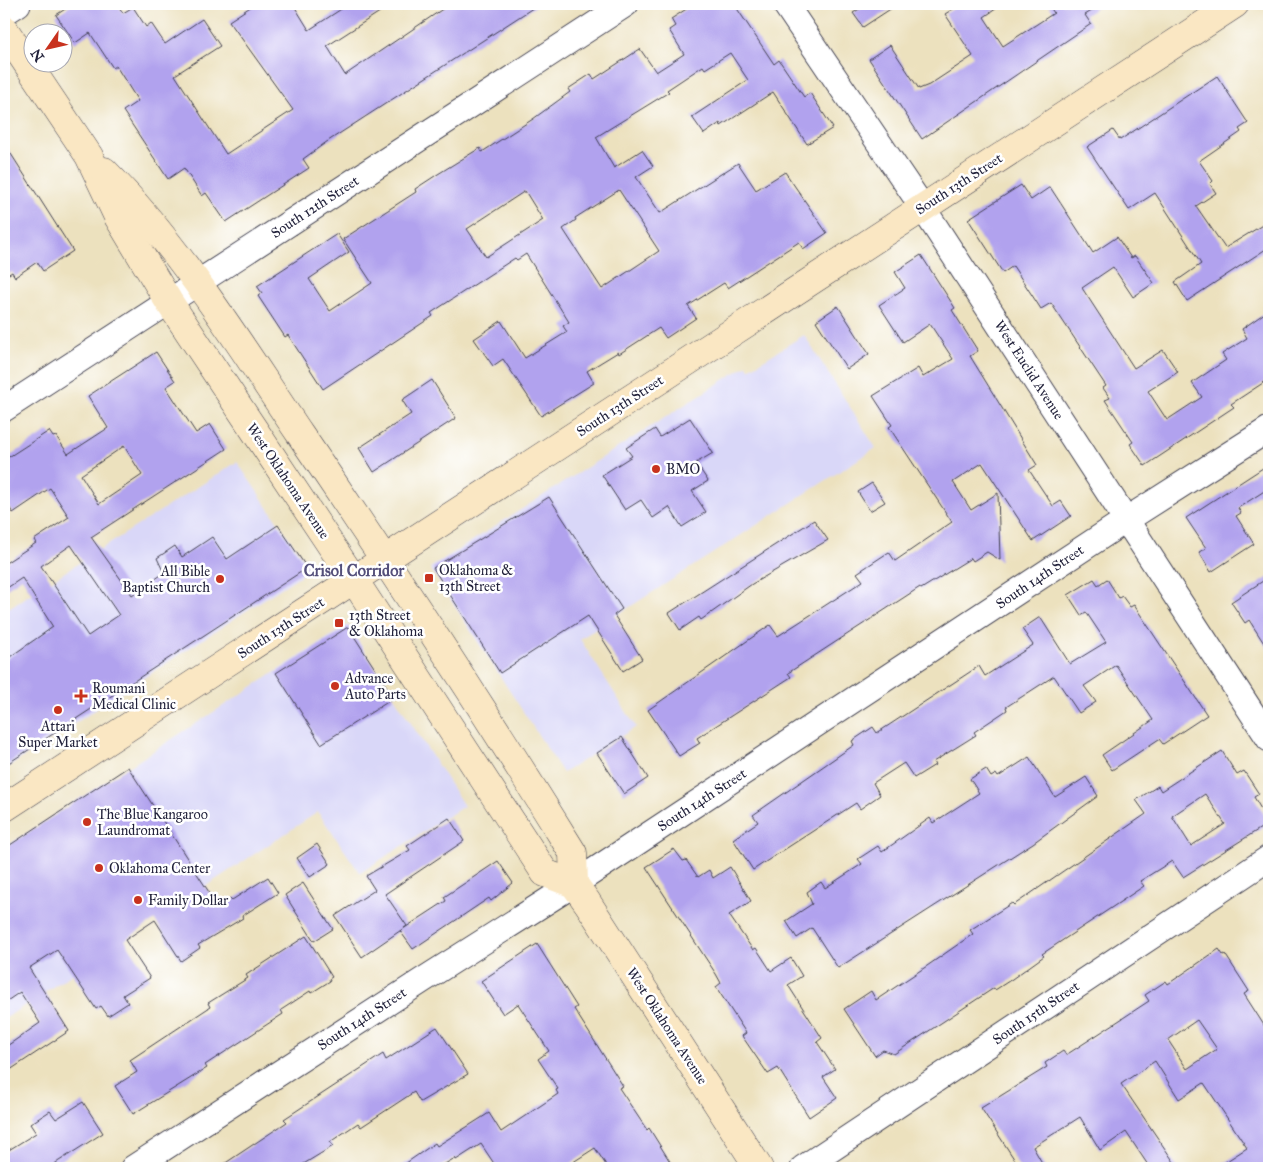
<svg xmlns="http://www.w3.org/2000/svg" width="1273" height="1172" font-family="'IM FELL Great Primer',serif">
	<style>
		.built { fill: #d9d7f8 }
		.building { fill: #b1a2ee; fill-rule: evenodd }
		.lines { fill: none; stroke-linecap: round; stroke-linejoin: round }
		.street-casing { stroke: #403f4f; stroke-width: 27 }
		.secondary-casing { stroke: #403f4f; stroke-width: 29 }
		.street { stroke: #fff; stroke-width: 25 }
		.secondary { stroke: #fae7c3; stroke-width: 28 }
		.poi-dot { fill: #c8321e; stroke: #fff; stroke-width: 2 }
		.labels { text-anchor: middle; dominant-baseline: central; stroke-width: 5; stroke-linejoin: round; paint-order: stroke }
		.street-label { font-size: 14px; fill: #22223b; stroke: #fff }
		.poi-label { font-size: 14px; fill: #22223b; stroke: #fff; text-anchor: start }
		.quarter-label { font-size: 16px; font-weight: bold; fill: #544f7a; stroke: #fff }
	</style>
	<rect width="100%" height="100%" fill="#fff"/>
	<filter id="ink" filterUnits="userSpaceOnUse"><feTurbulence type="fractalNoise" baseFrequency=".02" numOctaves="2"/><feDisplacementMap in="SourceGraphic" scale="10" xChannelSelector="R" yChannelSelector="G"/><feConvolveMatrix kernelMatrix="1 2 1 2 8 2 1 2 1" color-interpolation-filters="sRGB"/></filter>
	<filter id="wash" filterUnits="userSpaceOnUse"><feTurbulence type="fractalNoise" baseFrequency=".0096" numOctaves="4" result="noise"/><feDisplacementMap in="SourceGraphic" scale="20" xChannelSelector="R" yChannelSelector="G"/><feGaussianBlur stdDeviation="1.12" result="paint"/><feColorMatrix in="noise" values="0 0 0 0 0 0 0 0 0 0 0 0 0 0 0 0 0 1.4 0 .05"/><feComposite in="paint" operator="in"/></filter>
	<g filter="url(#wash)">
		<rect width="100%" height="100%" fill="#ece1be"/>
		<g class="built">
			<polygon points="804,335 876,448 580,639 636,727 563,773 430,568 747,365 749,369"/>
			<polygon points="237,462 310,569 4,770 4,611"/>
			<polygon points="348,625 464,806 360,873 318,812 4,1019 4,848"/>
		</g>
		<g id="blocks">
			<g class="building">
				<polygon points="73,4 117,4 123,13 133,7 146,27 151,23 165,44 202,19 220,46 175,75 226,154 293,110 229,21 255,4 293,4 309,30 349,4 392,4 327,46 345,75 450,4 539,4 328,141 303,159 309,168 226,222 206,193 202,196 184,168 168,179 123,111 138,101 116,66 113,68 90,33 75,43 56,15"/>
				<path d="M694,4H734L774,64L779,60L804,97L810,93L833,128L807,144L773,92L721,126L720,123L704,134L692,117L748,80L730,53L705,69L703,66L667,90L669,92L596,137L614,168L642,150L653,166L636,177L660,213L738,163L756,190L785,172L827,233L803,249L799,242L728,288L724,283L688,306L696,318L666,338L659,328L619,354L618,352L587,371L594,383L541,416L503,359L493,366L474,339L501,321L525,358L567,332L563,326L569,322L526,254L517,260L515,258L431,313L433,316L323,389L288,335L285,337L258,296L262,293L257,286L337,234L349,252L309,279L330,311L372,283L343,239L416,192L415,189L438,174L480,148L482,152L533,119L570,92L568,89L591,74L594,79L640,49L656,72L684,54L669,30L675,26L671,19ZM619,190L659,251L602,289L563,229L576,220L575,218ZM525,191L543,220L486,257L467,229Z"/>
				<polygon points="867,4 898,4 863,27 853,13"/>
				<polygon points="961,4 1003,4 984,17 1003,46 1054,13 1048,4 1103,4 1085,15 1091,24 922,139 869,59 890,45 919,89 929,85 973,56 945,14"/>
				<polygon points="1217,76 1248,123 1239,129 1241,132 1199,161 1213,181 1210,184 1216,193 1196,206 1225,248 1269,221 1269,247 1187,301 1175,282 1201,264 1155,193 1129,210 1087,147 1113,130 1120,140"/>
				<polygon points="4,143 73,251 43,271 37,262 15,277 12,272 4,277"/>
				<polygon points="1021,185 1031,200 1050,187 1093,253 1117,237 1131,258 1135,256 1154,283 1133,297 1113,267 1082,288 1134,368 1163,350 1178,372 1148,391 1167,420 1202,397 1192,383 1226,360 1222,354 1247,338 1242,329 1269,310 1269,379 1231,404 1234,407 1145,466 1130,444 1133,442 1105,400 1110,398 1103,388 1106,386 1051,303 1041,309 1013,266 1003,273 968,219"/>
				<polygon points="921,255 955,308 952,310 978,351 970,356 1037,465 1029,470 1053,506 1061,501 1071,516 1033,541 982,463 953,482 971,510 998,493 1000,560 987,552 973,561 971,558 921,589 920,587 788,673 791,677 697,738 700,743 679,756 648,710 770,625 778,636 863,581 857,573 889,552 895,561 952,522 889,427 892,425 873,396 918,368 923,377 953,359 930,324 903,342 879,305 905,288 895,272"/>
				<polygon points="838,306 869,354 847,369 816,321"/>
				<path d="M156,352L175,381L166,387L196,433L210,424L226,449L91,537L132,595L164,573L157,558L175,546L182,557L212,537L227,559L278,525L307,568L4,766V661L53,627L22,578L4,590V564L36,543L34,540L69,517L50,488L13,513L4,500V460L49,431L53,437L56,436L68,454L108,428L88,396ZM124,446L142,475L99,504L81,475ZM71,545L119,615L88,636L41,566Z"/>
				<polygon points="432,380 456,418 374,472 359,448 411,414 402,400"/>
				<polygon points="690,418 713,453 696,463 708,481 692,491 706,512 682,527 669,507 653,518 641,500 625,510 602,475 632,456 626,448 655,429 660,437"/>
				<polygon points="1269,464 1269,488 1238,508 1241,513 1236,516 1254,544 1211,572 1199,552 1206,548 1186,518"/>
				<polygon points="872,483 885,502 870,511 858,492"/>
				<polygon points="549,497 622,609 614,615 642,659 623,671 588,616 500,673 433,568"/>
				<polygon points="814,520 828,540 752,584 701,620 699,617 680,630 669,613"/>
				<polygon points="1269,577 1269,651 1249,620 1245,623 1231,602"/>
				<polygon points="1094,579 1098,585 1107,579 1119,598 1122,596 1130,607 1134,605 1207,715 1163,744 1159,739 1112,770 1102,755 1153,720 1116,665 1084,686 1096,702 1079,713 1054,676 1006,707 1007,710 974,732 976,735 933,762 935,765 914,778 904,763 873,783 880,795 860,809 856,803 753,870 733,839 758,822 753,815 854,745 852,741 873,727 877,733 979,666 985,676 1033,645 1022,629 1040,617 1070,664 1106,642 1086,612 1081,615 1068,595"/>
				<polygon points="348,627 394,698 321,744 276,673"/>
				<polygon points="622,737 648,778 624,794 597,753"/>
				<path d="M1222,751L1237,775L1244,771L1259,794L1254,797L1269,823L1183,877L1172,861L1140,881L1144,886L1042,954L1044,956L1012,979L995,990L994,988L894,1054L883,1050L875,1056L844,1009L871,991L876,1000L927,966L973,934L970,930L1012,903L1014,905L1146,814L1136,800L1158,786L1161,791ZM1205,794L1225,824L1191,846L1172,816Z"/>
				<polygon points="1029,757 1055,797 1086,777 1098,796 1033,843 838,968 812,928 797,938 786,921 812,904 807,892 821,882 825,888 862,864 858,859 878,846 882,852 930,818 933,823 979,793 970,779 986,769 991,777 996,774 998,777"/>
				<polygon points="128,767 218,906 230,898 232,900 268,877 278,893 242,916 243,918 198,945 200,948 181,961 155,920 125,940 150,978 123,995 128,1003 108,1016 101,1006 96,1009 57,950 29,968 69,1031 4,1074 4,1048 40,1023 20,992 4,1003 4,849"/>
				<polygon points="449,818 464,841 385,894 407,926 362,957 335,916 375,890 366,876 410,850 407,846"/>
				<polygon points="317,844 330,864 310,877 297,858"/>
				<polygon points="674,849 683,861 686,860 698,877 709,870 713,878 730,867 751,901 729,915 753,950 756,948 771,971 791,958 802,976 788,985 822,1038 817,1042 835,1069 823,1077 837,1098 809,1117 778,1068 768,1074 742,1036 746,1033 716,987 721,983 716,974 646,867"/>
				<polygon points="498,861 513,883 491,901 489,898 413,949 400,931 446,901 444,897"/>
				<polygon points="303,883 333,929 314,941 285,895"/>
				<polygon points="306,936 332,977 329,979 330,981 311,993 310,991 281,1010 283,1014 205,1065 207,1068 133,1114 115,1086 137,1072 130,1060 210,1007 208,1003 248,978 246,975"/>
				<polygon points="537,944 577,1007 574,1009 623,1086 619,1088 647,1130 649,1128 674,1168 608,1168 595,1148 564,1168 497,1168 481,1144 456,1160 455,1158 438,1168 399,1168 435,1143 437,1146 489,1113 501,1132 558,1094 556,1090 558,1089 538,1059 549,1051 518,1004 503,1014 481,981"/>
				<path d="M1219,949L1223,955L1225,954L1249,991L1244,994L1269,1033V1168H1216L1247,1148L1204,1083L1179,1099L1155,1061L1121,1084L1178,1168H1150L1126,1132L1100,1150L1080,1117L1033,1147L1045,1168H1020L981,1108L1047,1067L1045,1063L1063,1051L1066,1055L1123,1018L1149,1001L1145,995L1166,981L1168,984ZM1197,1020L1217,1049L1187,1069L1168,1040Z"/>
				<polygon points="437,1027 468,1074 420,1102 414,1092 361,1127 358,1123 330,1142 333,1146 297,1168 218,1168 287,1122 284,1119 383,1054 386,1060"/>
				<polygon points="83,1102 103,1133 48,1168 4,1168 4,1153 36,1133 30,1124 50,1111 56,1119"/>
			</g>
		</g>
	</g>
	<g filter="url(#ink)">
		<use href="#blocks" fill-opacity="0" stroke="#403f4f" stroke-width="1"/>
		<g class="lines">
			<defs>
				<g id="street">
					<polyline points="785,4 923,208 1269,739"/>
					<polyline points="4,13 18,4"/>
					<polyline points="4,409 626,4"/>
					<polyline points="133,1168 423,980 574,884 1126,520 1269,429"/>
					<polyline points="803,1168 1269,858"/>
				</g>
				<g id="secondary">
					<polyline points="4,29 89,156 118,217 169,302 354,580 545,873 574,884 587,902 759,1168"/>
					<path d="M104,171C181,248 239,344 300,434C394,572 485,711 573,853L574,884"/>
					<polyline points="4,808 1235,4"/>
				</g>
			</defs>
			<use href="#street" class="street-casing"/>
			<use href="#secondary" class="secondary-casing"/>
			<use href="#street" class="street"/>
			<use href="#secondary" class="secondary"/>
		</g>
	</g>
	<g class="poi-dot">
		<circle cx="656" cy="469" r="5"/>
		<rect x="424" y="573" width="10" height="10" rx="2.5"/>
		<circle cx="220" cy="579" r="5"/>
		<rect x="334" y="618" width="10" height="10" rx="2.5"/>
		<circle cx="335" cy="686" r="5"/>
		<path d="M78.5 688.5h5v5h5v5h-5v5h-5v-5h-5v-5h5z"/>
		<circle cx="58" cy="710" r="5"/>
		<circle cx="87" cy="822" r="5"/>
		<circle cx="99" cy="868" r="5"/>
		<circle cx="138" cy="900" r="5"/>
	</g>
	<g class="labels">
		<g class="street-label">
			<text transform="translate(959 184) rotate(-33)">South 13th Street</text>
			<text transform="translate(315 207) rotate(-33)">South 12th Street</text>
			<text transform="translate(1029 370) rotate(57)">West Euclid Avenue</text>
			<text transform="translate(620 406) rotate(-33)">South 13th Street</text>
			<text transform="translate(288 481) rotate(56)">West Oklahoma Avenue</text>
			<text transform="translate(1040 577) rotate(-34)">South 14th Street</text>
			<text transform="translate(281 628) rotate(-33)">South 13th Street</text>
			<text transform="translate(702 800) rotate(-33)">South 14th Street</text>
			<text transform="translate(1036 1013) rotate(-34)">South 15th Street</text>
			<text transform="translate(362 1019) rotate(-33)">South 14th Street</text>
			<text transform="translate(667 1026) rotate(57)">West Oklahoma Avenue</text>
		</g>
		<g class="poi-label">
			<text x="666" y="469">BMO</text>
			<text x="439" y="570">Oklahoma &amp;<tspan x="439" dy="16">13th Street</tspan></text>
			<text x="210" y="571" text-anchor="end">All Bible<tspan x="210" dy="16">Baptist Church</tspan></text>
			<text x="349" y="615">13th Street<tspan x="349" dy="16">&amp; Oklahoma</tspan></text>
			<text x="345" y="678">Advance<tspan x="345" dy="16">Auto Parts</tspan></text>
			<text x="92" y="688">Roumani<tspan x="92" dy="16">Medical Clinic</tspan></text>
			<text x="58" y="726" text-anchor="middle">Attari<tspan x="58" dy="16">Super Market</tspan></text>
			<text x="97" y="814">The Blue Kangaroo<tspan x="97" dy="16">Laundromat</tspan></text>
			<text x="109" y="868">Oklahoma Center</text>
			<text x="148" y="900">Family Dollar</text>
		</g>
		<g class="quarter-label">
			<text x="354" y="570">Crisol Corridor</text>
		</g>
	</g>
	<rect width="1273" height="1172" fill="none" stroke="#fff" stroke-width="20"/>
	<g transform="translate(48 48) rotate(236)"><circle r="24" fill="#ffffff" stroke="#a7a7b1"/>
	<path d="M0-4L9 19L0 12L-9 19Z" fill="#c8321e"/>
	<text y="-8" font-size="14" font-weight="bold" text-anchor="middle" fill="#22223b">N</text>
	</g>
</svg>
